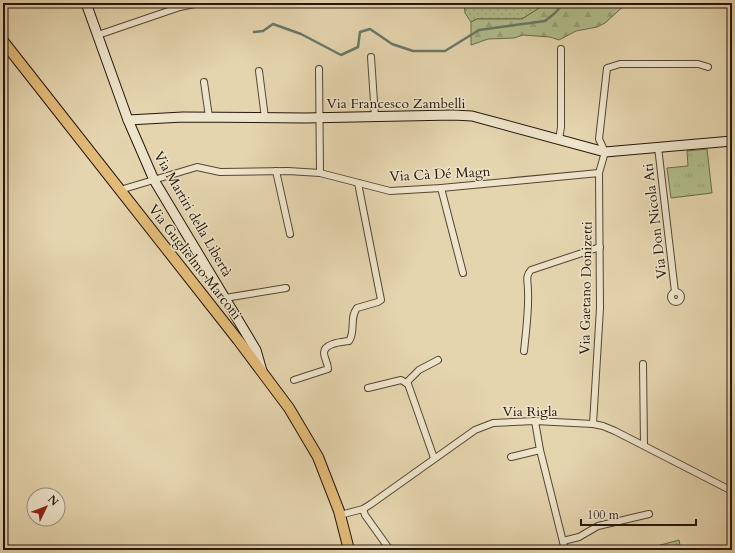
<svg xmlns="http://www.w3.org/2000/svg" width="735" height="553" font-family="Cardo,serif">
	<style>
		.grass { fill: url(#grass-dots); stroke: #6a6a4b }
		.forest { fill: url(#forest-firs); stroke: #6a6a4b }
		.park { fill: url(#park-tufts); stroke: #6a6a4b }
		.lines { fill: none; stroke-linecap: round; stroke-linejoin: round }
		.stream { stroke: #687869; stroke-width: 2.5 }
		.street-casing { stroke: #544632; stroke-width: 8 }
		.secondary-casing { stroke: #241609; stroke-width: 11 }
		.primary-casing { stroke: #241609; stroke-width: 12 }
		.street { stroke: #eee4cb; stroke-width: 6 }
		.secondary { stroke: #eee4cb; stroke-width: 9 }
		.primary { stroke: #e2ba78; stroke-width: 10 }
		.labels { text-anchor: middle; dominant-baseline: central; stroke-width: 3; stroke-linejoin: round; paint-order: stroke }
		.street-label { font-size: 14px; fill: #241609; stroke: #eee4cb }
	</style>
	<defs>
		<pattern id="grass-dots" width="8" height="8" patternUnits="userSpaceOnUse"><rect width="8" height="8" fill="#b1be8d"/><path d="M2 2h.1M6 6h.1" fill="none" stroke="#98a378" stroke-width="1.8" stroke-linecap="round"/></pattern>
		<pattern id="forest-firs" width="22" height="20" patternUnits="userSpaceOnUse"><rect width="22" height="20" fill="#b1be8d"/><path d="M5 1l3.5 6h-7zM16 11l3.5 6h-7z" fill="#98a378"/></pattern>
		<pattern id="park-tufts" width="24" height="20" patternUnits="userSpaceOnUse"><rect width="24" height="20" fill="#b1be8d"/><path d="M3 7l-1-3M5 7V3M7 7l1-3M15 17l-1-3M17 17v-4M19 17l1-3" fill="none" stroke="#98a378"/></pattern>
	</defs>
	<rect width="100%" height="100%" fill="#e5d5af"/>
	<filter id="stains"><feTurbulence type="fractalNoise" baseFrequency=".005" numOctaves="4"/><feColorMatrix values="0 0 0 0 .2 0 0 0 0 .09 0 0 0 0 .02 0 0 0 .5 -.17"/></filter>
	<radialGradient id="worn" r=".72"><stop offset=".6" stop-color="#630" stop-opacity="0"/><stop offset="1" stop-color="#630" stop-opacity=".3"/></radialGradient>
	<polygon class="grass" points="464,3 547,3 522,19 477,19 471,22 465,13"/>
	<polygon class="forest" points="547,3 627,3 605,23 597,27 576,31 559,40 550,37 523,35 514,38 488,39 471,45 471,22 477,19 522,19"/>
	<g class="park">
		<polygon points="707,149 712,193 671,198 667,168 688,166 687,151"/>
		<polygon points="679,540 681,550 642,550"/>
	</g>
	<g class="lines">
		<polyline class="stream" points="254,32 263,31 273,24 301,34 341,55 358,47 360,32 370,29 392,44 413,51 445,51 479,30 545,21 555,13 564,3"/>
		<defs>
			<g id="street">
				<polyline points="98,35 180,7 199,3"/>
				<polyline points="371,57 375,117"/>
				<polyline points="319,69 320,173"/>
				<polyline points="259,71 265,118"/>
				<polyline points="204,82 209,117"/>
				<polyline points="559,140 561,127 561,49"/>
				<polyline points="658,147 675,292"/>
				<polyline points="276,171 290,234"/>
				<polyline points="441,188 463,273"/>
				<polyline points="120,190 197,167 220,172 288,171 320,173 390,191 441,188 599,173"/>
				<circle cx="676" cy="297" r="5"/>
				<polyline points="225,298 286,288"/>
				<path d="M524,351C526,331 529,310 528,291C528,282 525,276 531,270L600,247"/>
				<polyline points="643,364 644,445"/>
				<path d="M294,380L328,369C328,363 324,358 324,353C324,343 342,342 349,341C356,331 349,318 357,308L378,302L381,300L358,183"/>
				<polyline points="406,383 419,370 438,360"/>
				<polyline points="368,388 401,380 408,384 434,458"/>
				<polyline points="535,421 540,450 565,550"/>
				<polyline points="593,424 600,308 599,173 605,152 599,139 607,68 620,64 698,64 708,67"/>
				<polyline points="511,457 540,450"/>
				<polyline points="363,509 365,515 390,550"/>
				<polyline points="340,515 363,509 371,504 475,430 493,423 535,421 593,424 603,426 615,431 732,491"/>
				<polyline points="563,541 579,537 598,526 649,514"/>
			</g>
			<g id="secondary">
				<polyline points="86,3 128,120 154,180 256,350 262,371"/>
				<polyline points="128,120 183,117 305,118 453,115 472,116 605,152 732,141"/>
			</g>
			<polyline id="primary" points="3,41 238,340 289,408 318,457 339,511 349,550"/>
		</defs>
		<use href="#street" class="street-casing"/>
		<use href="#secondary" class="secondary-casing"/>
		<use href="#primary" class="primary-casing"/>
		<use href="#street" class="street"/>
		<use href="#secondary" class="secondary"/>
		<use href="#primary" class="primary"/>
	</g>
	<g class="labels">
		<g class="street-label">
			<text x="396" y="103">Via Francesco Zambelli</text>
			<text transform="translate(440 174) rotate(-3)">Via Cà Dé Magn</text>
			<text transform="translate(193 214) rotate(60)">Via Martiri della Libertà</text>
			<text transform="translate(655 221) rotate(-97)">Via Don Nicola Ati</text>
			<text transform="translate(195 262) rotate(52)">Via Guglielmo Marconi</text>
			<text transform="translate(586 288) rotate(-89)">Via Gaetano Donizetti</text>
			<text x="530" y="411">Via Rigla</text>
		</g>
	</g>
	<rect width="735" height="553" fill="none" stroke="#e5d5af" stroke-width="16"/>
	<rect x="4" y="4" width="727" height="545" fill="none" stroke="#241609" stroke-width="2"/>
	<rect x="8" y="8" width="719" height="537" fill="none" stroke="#241609"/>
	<g transform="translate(46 507) rotate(47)"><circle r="19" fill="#eee4cb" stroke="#9d927d"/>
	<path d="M0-3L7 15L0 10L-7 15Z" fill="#8f2418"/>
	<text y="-6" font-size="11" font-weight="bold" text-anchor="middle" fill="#241609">N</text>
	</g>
	<path d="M581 519v6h115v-6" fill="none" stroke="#241609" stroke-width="2"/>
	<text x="587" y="519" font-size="12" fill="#241609" stroke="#eee4cb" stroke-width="3" paint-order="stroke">100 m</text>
	<rect width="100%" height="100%" filter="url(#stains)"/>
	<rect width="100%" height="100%" fill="url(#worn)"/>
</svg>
